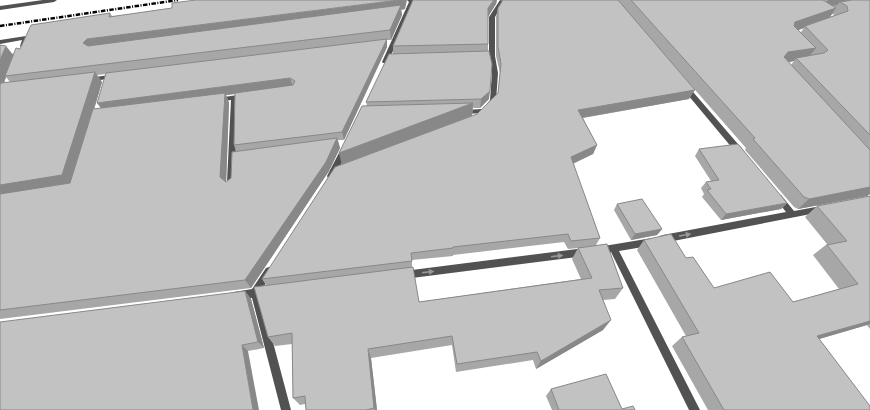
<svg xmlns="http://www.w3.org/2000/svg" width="870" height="410" font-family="'Open Sans',sans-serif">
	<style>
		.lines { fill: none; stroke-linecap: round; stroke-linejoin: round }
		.minor { fill: #525252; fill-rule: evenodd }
		.rail { stroke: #000; stroke-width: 2.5; stroke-dasharray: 4.5 1.5 1 1.5; stroke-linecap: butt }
		.wall { fill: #a7a7a7; fill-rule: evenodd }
		.shaded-wall { fill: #888 }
		.building { fill: #c2c2c2; stroke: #888 }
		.oneway { fill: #979797 }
	</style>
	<rect width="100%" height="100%" fill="#fff"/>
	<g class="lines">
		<g class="minor">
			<polygon points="43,0 57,0 54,2 0,10 0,6"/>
			<polygon points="407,0 413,0 415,2 388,62 387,63 383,63 382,62 409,2"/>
			<polygon points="500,0 505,1 495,17 495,56 498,73 496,101 490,108 488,108 485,106 490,100 492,73 489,56 489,17"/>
			<polygon points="26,36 29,38 25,47 21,47 20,46 22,40 0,44 0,40"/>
			<polygon points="116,74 119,76 118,77 89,82 86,80 89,78"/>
			<polygon points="683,85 687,85 744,151 745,153 744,155 738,155 683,89"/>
			<polygon points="245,94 247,94 247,98 237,99 235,182 231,185 227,182 231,100 217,102 214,100 217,98"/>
			<polygon points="483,109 485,109 486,111 485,113 463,114 460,112 463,110"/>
			<polygon points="345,146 349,149 335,176 334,178 328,178 327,176 341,149"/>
			<polygon points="778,194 781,195 794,211 821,206 824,207 825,209 824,211 821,212 663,243 660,242 659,239 660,236 663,235 786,212 774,197 775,195"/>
			<polygon points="652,238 655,239 656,242 655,245 619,251 700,410 689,410 611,252 598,255 595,254 594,251 595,248 598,247"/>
			<polygon points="585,248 588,249 589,252 588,255 585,256 404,279 401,278 400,275 401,272 404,271"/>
			<polygon points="269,267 272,268 273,271 263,288 268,289 270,292 268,295 261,297 291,410 281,410 252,298 237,299 234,298 232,295 234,292 252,289 266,268"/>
		</g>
		<polyline class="rail" points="0,26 178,0"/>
	</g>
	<g class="wall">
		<path d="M413,0H497L496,4L488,16V51L489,99L480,108H473L472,116L417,137L477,114L498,93L500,73L496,56V17L498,8L503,0H870V194L867,196L798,209L794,207L745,150L746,148L675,67L689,99L583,118L597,145L593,154L573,164L600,238L596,245L623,288L615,299L603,300V330L536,369L533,360L456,372L452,345L371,358L377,410H306L305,404L300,405L293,398L292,344L275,346L268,337L266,285L262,279L342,165L367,106L366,102L393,54V46ZM832,14L835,15L829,17ZM804,28L801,32L798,30ZM794,61L791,65L789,62ZM564,242L568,249L578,248L572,259L581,279L419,302L412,268V260L453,256V255Z"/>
		<path d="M401,9L402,15L391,40H387V47L344,140H338L340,148L329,171L251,288L0,319V45L13,54L20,49L110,13L112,16L405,9ZM106,74L101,108L94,109L102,82L97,75ZM6,77L10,82L4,83ZM235,94L234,145L236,151L231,178L226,182L229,103L226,95Z"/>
		<polygon points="699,149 787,203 781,209 721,220 702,197 704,194 701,188 706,182 711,181 695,156"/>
		<polygon points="870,196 870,329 867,325 819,339 870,410 708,410 672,346 682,337 686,336 637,250 644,240 686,258 714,288 793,302 839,289 813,255 827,244 805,217 817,206"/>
		<polygon points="617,204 662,229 657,235 631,240 614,210"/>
		<polygon points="245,291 251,299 264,348 248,351 0,410"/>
		<polygon points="551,389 622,409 635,410 552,410 546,396"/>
	</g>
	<g class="shaded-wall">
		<polygon points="399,0 407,0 405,9 401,9 402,15 391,40 390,30 90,52 83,43 87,39"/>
		<polygon points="494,0 497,0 496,4 488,17 488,8"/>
		<polygon points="828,0 870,0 840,2 837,5 822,7"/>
		<polygon points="836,8 828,20 805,26 804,28 788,34 795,22"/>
		<polygon points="387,39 387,47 344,140 342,132"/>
		<polygon points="6,46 14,56 5,76 6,77 0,94 0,60"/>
		<polygon points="816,48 807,59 796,58 794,61 780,64 784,57 788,52"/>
		<polygon points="95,72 102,82 72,185 0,196 0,185"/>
		<polygon points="290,78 293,87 226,95 229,103 226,187 103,111 97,103"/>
		<polygon points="695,90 689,99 575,119 578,110"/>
		<polygon points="490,91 489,99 480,108 481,99"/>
		<polygon points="473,103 472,116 342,165 339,153"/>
		<polygon points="337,138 340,148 329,171 251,288 245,280"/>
		<polygon points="597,145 593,154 567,166 571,157"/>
		<polygon points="870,187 870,194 867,196 798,209 809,199"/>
		<polygon points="787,203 781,209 721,220 726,214"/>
		<polygon points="662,229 657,235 631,240 635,234"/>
		<polygon points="245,291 251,299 264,348 258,342"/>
		<polygon points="611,320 603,330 536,369 541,361"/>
		<polygon points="870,321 870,324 867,325 802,344 817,336"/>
		<polygon points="242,345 248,351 259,410 253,410"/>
		<polygon points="368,349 371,358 377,410 375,410 374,408"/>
	</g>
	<g class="building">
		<polygon points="196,0 399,0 87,39 83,43 88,46 401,5 390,30 5,76 16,48 20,49 31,25 110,13 109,17 172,8 172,3"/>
		<polygon points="413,0 494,0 488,8 488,44 393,46"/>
		<polygon points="503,0 618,0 695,90 578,110 597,145 571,157 600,238 571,241 568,234 453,247 453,248 411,253 412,261 262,279 335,167 477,114 498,93 501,64 498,46 498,8"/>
		<polygon points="631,0 823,0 836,8 795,22 794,26 816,48 788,52 784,57 870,150 870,187 809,199 804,197 753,139 755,138"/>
		<polygon points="852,0 870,0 870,135 796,58 824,53 828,50 805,26 848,11 847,6 840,2"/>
		<polygon points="387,39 342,132 234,145 235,93 293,85 295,81 290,78 97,103 106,73"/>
		<polygon points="0,45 6,46 0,60"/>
		<polygon points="489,51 492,64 490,91 481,99 366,102 389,54"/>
		<polygon points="95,72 62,175 0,185 0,85 1,83"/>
		<polygon points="225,93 220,177 226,182 231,178 232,152 337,138 326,162 245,280 0,310 0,194 70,183 93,109"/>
		<polygon points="473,103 339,153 362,106"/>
		<polygon points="738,144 787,203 726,214 707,190 711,189 706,182 719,180 699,149"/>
		<polygon points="870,196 870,321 817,336 870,406 870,410 724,410 682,337 699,333 644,240 671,234 686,258 693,257 714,288 770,272 793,302 858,284 827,245 847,241 817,206"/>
		<polygon points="642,199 662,229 635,234 617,204"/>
		<polygon points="607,244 623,288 599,290 611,320 541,361 537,352 457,364 452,336 368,349 374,408 366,410 306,410 305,396 293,398 292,333 268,337 254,287 413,267 419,302 592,278 578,248"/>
		<polygon points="245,291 258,342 242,345 253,410 0,410 0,322"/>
		<polygon points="606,374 622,409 633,406 635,410 559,410 551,389"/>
	</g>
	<defs><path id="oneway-solid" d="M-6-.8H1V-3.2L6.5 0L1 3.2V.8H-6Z"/></defs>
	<g class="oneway">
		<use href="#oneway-solid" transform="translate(685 235) rotate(-11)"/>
		<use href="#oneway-solid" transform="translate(557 256) rotate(-7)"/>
		<use href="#oneway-solid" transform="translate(428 272) rotate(-7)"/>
	</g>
</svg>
